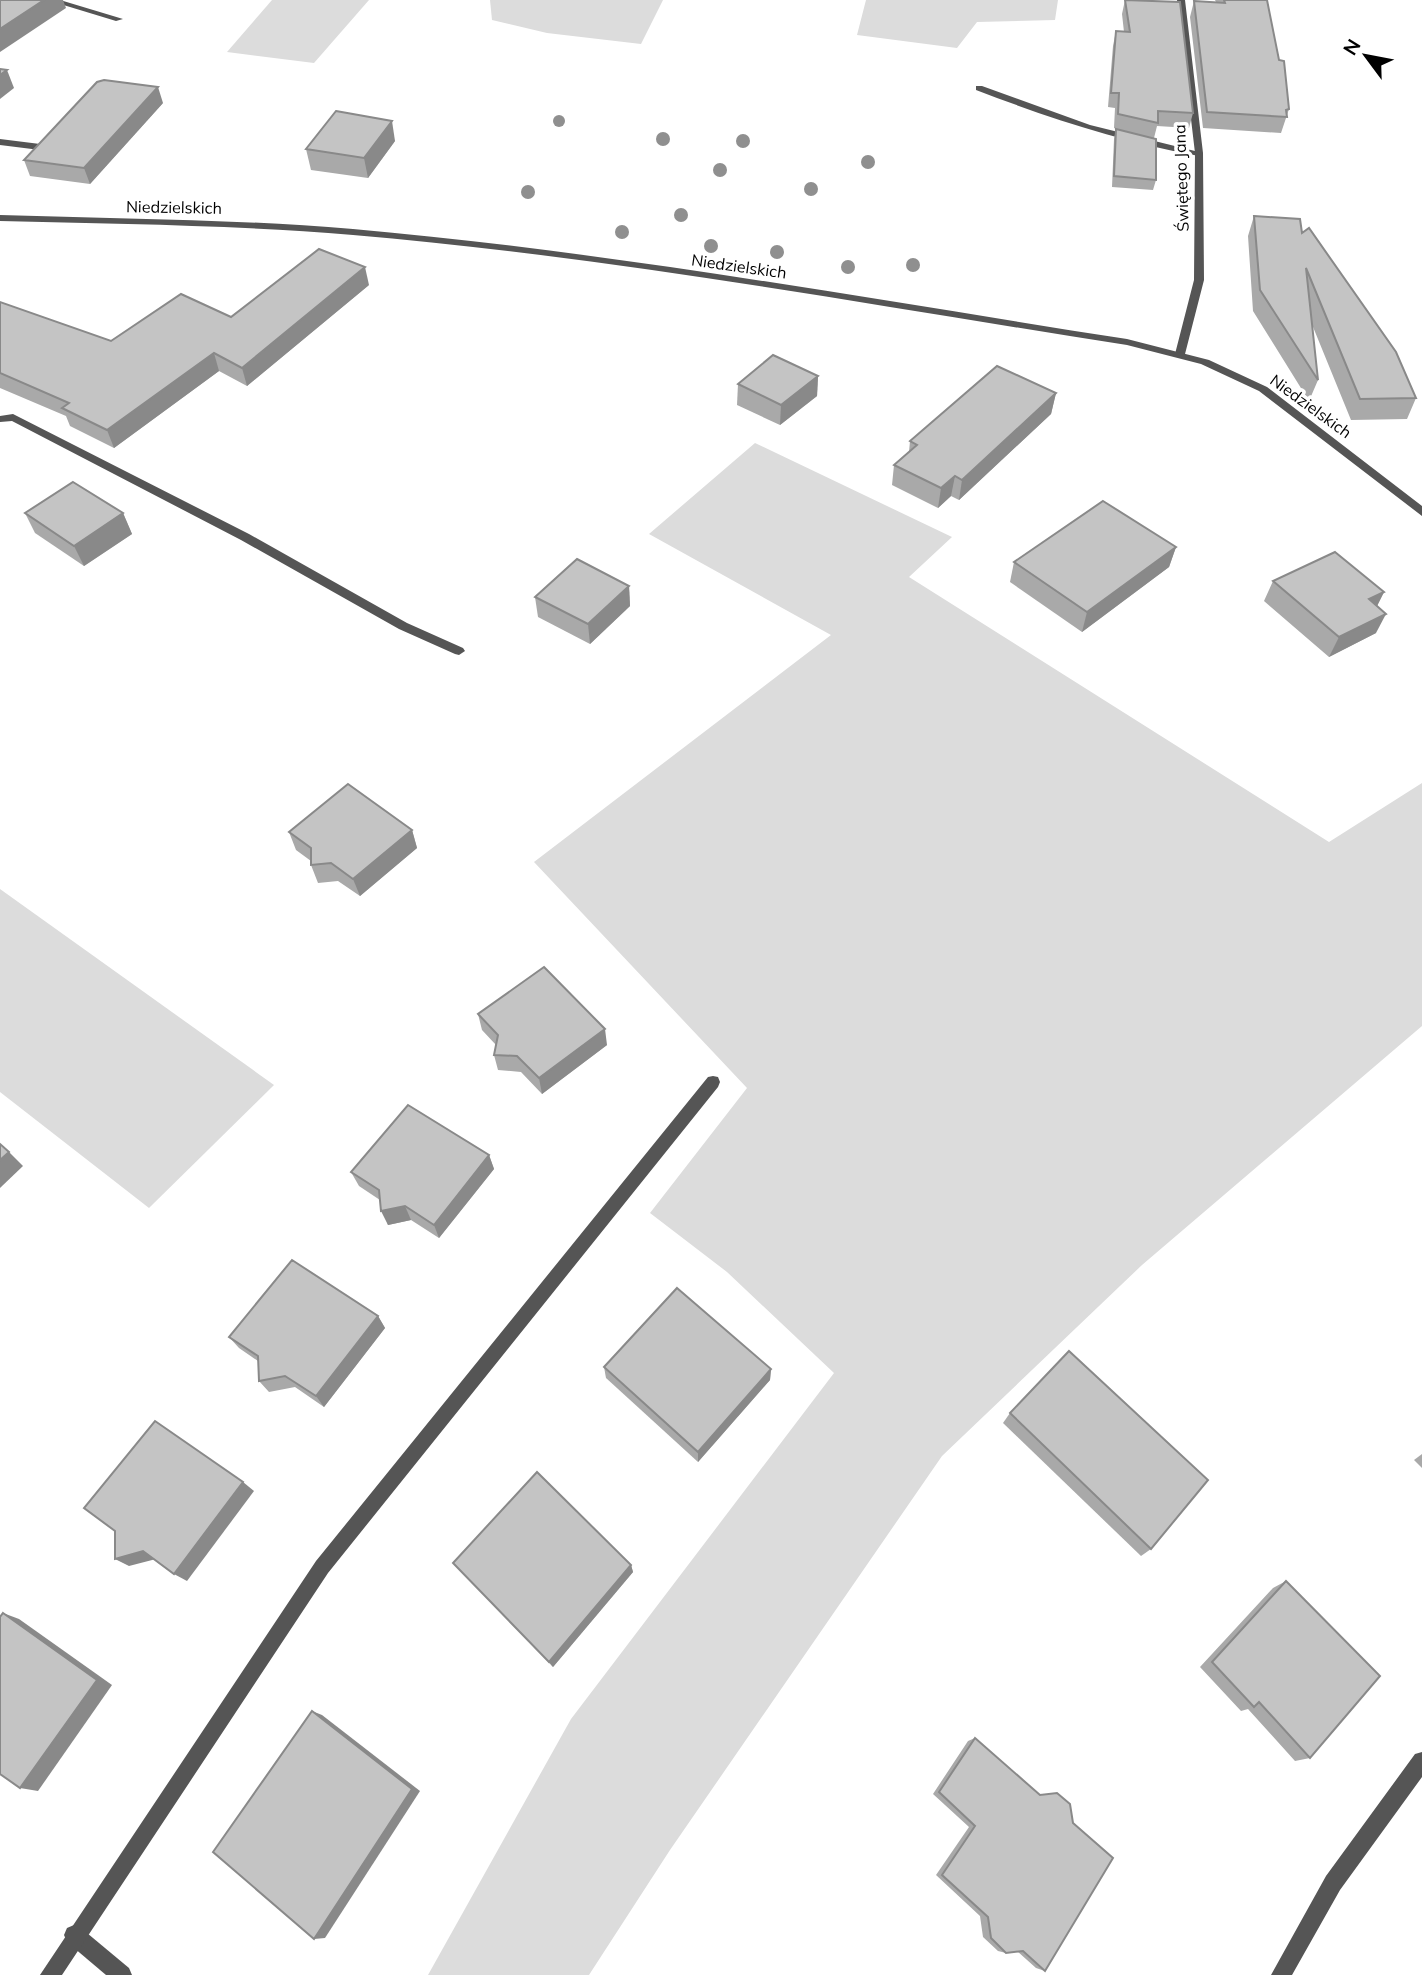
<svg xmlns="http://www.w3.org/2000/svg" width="1422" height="1975" font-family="Mulish,sans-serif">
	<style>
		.green { fill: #dcdcdc }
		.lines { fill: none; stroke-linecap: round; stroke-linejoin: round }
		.service { fill: #555; fill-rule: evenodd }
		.minor { fill: #555; fill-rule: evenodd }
		.tertiary { fill: #555; fill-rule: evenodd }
		.tree { fill: #8f8f8f }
		.wall { fill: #a9a9a9 }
		.shaded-wall { fill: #898989 }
		.building { fill: #c4c4c4; stroke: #898989; stroke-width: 2 }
		.labels { text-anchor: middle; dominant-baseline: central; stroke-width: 7; stroke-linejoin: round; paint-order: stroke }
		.far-street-label { font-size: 16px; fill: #000; stroke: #fff }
	</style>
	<rect width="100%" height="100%" fill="#fff"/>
	<g class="green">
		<polygon points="272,0 369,0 314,63 227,52"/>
		<polygon points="490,0 663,0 641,44 547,33 492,20"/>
		<polygon points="866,0 1058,0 1055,20 977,22 957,48 857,35"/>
		<polygon points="755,443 952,537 909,577 1329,842 1422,783 1422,1026 1142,1265 942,1456 670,1850 589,1975 428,1975 571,1719 834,1373 727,1272 650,1213 747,1088 534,862 831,635 649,534"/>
		<polygon points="0,889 274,1085 149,1208 0,1092"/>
	</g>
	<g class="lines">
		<g class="service">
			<path d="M976,86H982L1090,125L1203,153L1199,156C1122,142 1049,118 976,90Z"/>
			<polygon points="0,139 40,144 44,147 40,150 0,145"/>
			<polygon points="74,1925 81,1928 129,1968 132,1975 106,1975 67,1942 64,1935 67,1928"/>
		</g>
		<g class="minor">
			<polygon points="47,0 60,0 123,19 116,21"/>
			<polygon points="1177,0 1185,0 1203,153 1204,280 1185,354 1180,357 1175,354 1194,280 1195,153"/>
			<polygon points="13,414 249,534 407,623 463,648 465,651 459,655 455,654 399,629 241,540 12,421 0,422 0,416"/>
			<polygon points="713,1076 718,1077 720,1082 718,1087 328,1573 62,1975 40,1975 316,1561 708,1077"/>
			<polygon points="1422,1752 1422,1777 1340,1890 1292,1975 1271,1975 1326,1876 1415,1754"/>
		</g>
		<path class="tertiary" d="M0,215C118,219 236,219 353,229C613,252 870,299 1127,339L1209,360L1267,387L1422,506V516L1259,391L1201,364L1127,345C870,305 613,257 353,235C236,225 118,224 0,221Z"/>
	</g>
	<g class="tree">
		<circle cx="559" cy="121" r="6"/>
		<circle cx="663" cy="139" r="7"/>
		<circle cx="743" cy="141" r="7"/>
		<circle cx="868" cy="162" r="7"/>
		<circle cx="720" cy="170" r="7"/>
		<circle cx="811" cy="189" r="7"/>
		<circle cx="528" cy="192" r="7"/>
		<circle cx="681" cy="215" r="7"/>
		<circle cx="622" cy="232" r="7"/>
		<circle cx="711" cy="246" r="7"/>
		<circle cx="777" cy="252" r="7"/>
		<circle cx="913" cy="265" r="7"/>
		<circle cx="848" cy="267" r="7"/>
	</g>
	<g class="wall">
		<polygon points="1125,0 1193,113 1189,128 1157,126 1154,138 1156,180 1153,190 1112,187 1114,139 1116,129 1114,128 1115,108 1108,107 1113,46 1116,31 1124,32 1122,14"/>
		<polygon points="1215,0 1267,0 1289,109 1281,133 1203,128 1190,17 1194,1 1216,2"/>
		<polygon points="163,103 90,184 30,176 24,160"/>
		<polygon points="395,141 368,178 311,170 306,149"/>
		<polygon points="1254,216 1302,233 1416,398 1407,419 1351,420 1311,322 1318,380 1309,401 1253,311 1248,236"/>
		<polygon points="369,285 247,386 219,371 114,448 70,426 66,416 0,388 0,302 111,341 231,317"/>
		<polygon points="818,376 817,396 780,425 737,405 738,384"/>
		<polygon points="1056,393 1051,414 959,500 951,496 938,508 892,485 894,465 909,452 910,441"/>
		<polygon points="25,513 123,513 132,534 84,566 35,533"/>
		<polygon points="1176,547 1169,567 1082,632 1010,582 1014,562"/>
		<polygon points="1273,581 1384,592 1377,606 1376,633 1329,657 1264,601"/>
		<polygon points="629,586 630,606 590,644 538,617 535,597"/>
		<polygon points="412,830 417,848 360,896 338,881 318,883 311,865 311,861 296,850 289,832"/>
		<polygon points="478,1014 607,1045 542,1094 521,1072 498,1070 494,1055 496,1045 482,1030"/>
		<polygon points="489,1155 494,1169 439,1238 411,1220 388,1225 380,1200 359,1186 351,1172"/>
		<polygon points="378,1316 385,1328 324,1407 295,1387 269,1392 259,1381 258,1361 239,1348 229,1337"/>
		<polygon points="604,1367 771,1369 770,1380 698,1462 606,1378"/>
		<polygon points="1010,1413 1151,1549 1141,1556 1003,1423"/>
		<polygon points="1422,1454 1422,1468 1414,1460"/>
		<polygon points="453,1563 631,1565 633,1572 553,1667"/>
		<polygon points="1286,1581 1310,1758 1295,1761 1248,1709 1241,1711 1200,1667 1273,1588"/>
		<polygon points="975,1738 1045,1971 1036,1968 1017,1951 1006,1953 998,1951 983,1937 980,1916 936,1875 969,1827 933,1794 968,1741"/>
	</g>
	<g class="shaded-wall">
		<polygon points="44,0 63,0 66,8 0,52 0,29"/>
		<polygon points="7,70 14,88 0,99 0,75"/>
		<polygon points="158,87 163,103 90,184 84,168"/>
		<polygon points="392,121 395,141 368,178 364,158"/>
		<polygon points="365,267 369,285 247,386 242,368"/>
		<polygon points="214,353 219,371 114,448 107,430"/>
		<polygon points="818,376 817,396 780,425 781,405"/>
		<polygon points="1056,393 1051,414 959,500 962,480"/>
		<polygon points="955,476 951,496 938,508 941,488"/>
		<polygon points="123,513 132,534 84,566 74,546"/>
		<polygon points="1176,547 1169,567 1082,632 1087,612"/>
		<polygon points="629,586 630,606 590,644 588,624"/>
		<polygon points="1384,592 1374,612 1369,599"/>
		<polygon points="1386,614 1376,633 1329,657 1339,637"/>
		<polygon points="412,830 417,848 360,896 353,879"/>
		<polygon points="605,1029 607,1045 542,1094 539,1078"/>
		<polygon points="9,1152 23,1166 0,1188 0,1160"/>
		<polygon points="489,1155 494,1169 439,1238 434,1225"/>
		<polygon points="405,1206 411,1220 388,1225 381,1211"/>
		<polygon points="378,1316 385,1328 324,1407 316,1396"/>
		<polygon points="771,1369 770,1380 698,1462 698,1452"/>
		<polygon points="243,1482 254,1491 187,1581 174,1574"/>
		<polygon points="143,1551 156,1559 129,1566 115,1559"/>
		<polygon points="631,1565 633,1572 553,1667 549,1662"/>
		<polygon points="3,1613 19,1619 112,1685 38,1791 20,1788"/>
		<polygon points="312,1711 322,1715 420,1791 325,1938 314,1939"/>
	</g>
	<g class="building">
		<polygon points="0,0 44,0 0,29"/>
		<polygon points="1125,0 1180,2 1193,113 1158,111 1158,123 1118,114 1119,93 1111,93 1116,31 1130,32"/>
		<polygon points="1224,0 1267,0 1279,60 1284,61 1289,109 1286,110 1287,117 1207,112 1194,1 1225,3"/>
		<polygon points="0,69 7,70 0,75"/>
		<polygon points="104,80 158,87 84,168 24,160 97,82"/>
		<polygon points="336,111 392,121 364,158 306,149"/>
		<polygon points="1116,129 1156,139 1156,180 1114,176"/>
		<polygon points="1254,216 1300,219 1302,233 1309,228 1396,352 1416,398 1360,399 1306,268 1318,380 1260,290"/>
		<polygon points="319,249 365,267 242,368 214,353 107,430 62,408 69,403 0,373 0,302 111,341 181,294 231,317"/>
		<polygon points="773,355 818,376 781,405 738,384"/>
		<polygon points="997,366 1056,393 962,480 955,476 941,488 894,465 917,445 910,441"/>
		<polygon points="73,482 123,513 74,546 25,513"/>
		<polygon points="1103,501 1176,547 1087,612 1014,562"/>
		<polygon points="1335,552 1384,592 1369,599 1386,614 1339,637 1273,581"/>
		<polygon points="577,559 629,586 588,624 535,597"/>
		<polygon points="348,784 412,830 353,879 331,863 311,865 311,848 289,832"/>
		<polygon points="544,967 605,1029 539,1078 517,1056 494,1055 498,1035 478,1014"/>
		<polygon points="408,1105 489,1155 434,1225 405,1206 381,1211 379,1190 351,1172"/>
		<polygon points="0,1144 9,1152 0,1160"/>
		<polygon points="292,1260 378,1316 316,1396 285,1376 259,1381 258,1356 229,1337"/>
		<polygon points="677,1288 771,1369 698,1452 604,1367"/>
		<polygon points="1069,1351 1208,1480 1151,1549 1010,1413"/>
		<polygon points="155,1421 243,1482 174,1574 143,1551 115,1559 115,1531 84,1508"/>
		<polygon points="537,1472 631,1565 549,1662 453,1563"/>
		<polygon points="1286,1581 1380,1676 1310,1758 1259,1702 1254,1707 1212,1662"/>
		<polygon points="3,1613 97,1680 20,1788 0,1774 0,1617"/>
		<polygon points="312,1711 412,1789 314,1939 213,1852"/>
		<polygon points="975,1738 1040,1795 1057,1793 1070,1804 1073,1823 1113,1858 1045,1971 1023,1951 1006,1953 991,1938 988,1917 942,1875 975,1826 939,1792"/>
	</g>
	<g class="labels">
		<g class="far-street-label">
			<text transform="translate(1181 178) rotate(-92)">Świętego Jana</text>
			<text transform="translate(174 207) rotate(1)">Niedzielskich</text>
			<text transform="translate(739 266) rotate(8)">Niedzielskich</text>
			<text transform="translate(1311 406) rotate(36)">Niedzielskich</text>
		</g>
	</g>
	<g transform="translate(1366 56) rotate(302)" stroke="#ffffff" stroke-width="5" paint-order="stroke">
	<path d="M0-5L12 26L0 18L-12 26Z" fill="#000000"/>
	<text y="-10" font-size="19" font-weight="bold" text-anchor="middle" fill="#000000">N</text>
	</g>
</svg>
